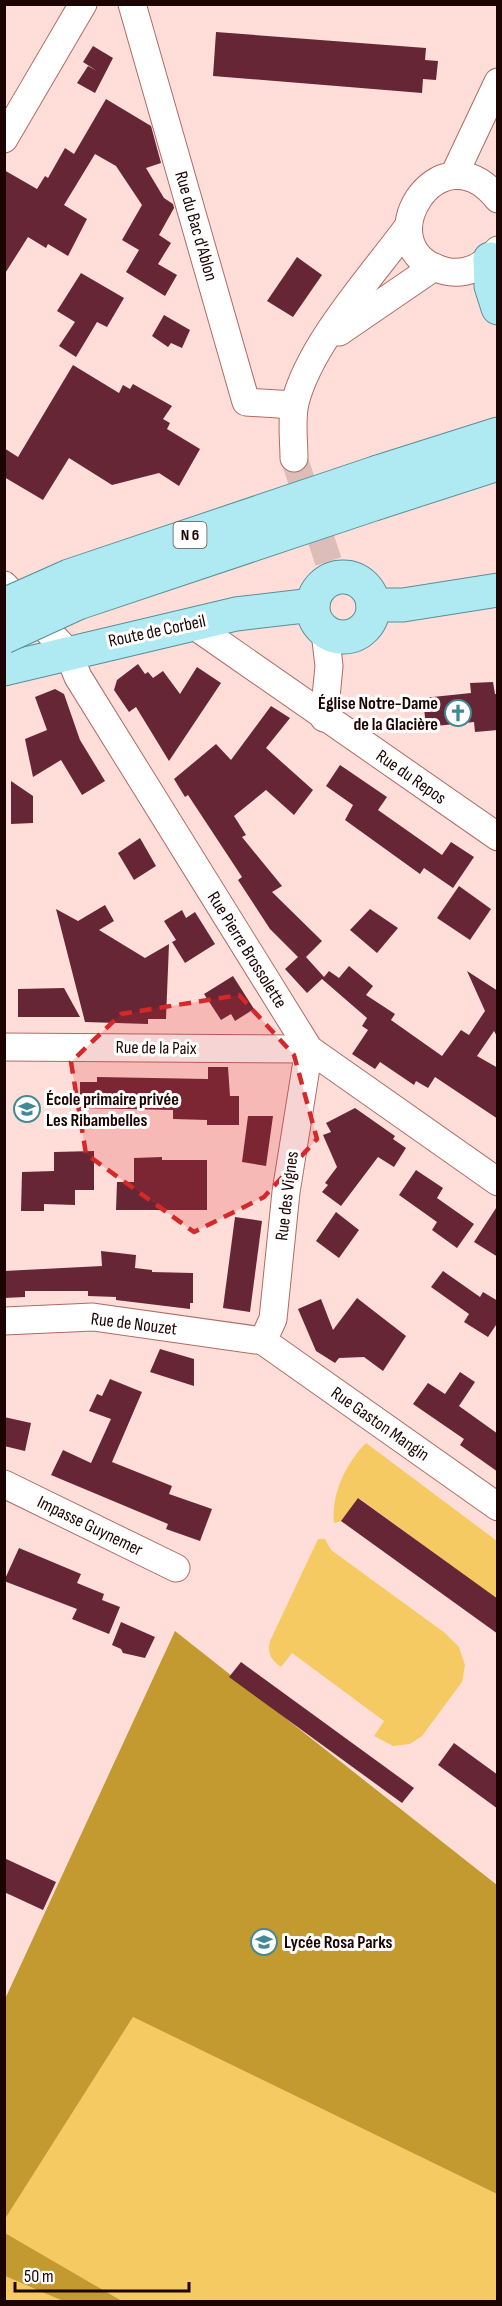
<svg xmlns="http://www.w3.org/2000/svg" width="502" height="2306" font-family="'Sofia Sans Condensed',sans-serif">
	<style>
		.green { fill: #f5ca62 }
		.forest { fill: #c39a30 }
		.building { fill: #662636 }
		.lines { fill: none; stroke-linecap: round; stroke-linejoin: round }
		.minor-tunnel { stroke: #ddbdb9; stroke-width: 27; stroke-dasharray: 27 14; stroke-linecap: butt }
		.minor-casing { stroke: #b26a62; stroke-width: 29 }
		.major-casing { stroke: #588f97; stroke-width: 35 }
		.minor { stroke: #fff; stroke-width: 27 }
		.major { stroke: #afe9f1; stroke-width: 33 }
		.major-bridge-casing { stroke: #588f97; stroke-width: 35; stroke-linecap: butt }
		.major-bridge { stroke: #afe9f1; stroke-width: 33 }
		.marked { fill: #d62828; fill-opacity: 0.2; stroke: #d62828; stroke-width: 4.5; stroke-dasharray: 12 8; stroke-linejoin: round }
		.labels { text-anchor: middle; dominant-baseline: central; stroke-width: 6; stroke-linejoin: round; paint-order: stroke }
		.shield { fill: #fff; stroke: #604f4f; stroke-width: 1.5 }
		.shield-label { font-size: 16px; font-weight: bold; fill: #1c0403 }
		.street-label { font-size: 18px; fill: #1c0403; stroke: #fff }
		.poi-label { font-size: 18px; font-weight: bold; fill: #1c0403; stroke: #fff; text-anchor: start }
	</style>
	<rect width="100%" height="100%" fill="#ffded9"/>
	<g class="green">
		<path d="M366,1443L497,1541V1599L359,1498L341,1521L334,1523C331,1494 346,1463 366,1443Z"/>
		<path d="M318,1539H325L331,1550L445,1633L459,1647L465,1665L462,1682L422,1736L410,1744L393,1746L374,1736L384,1721L292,1653L281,1667C271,1660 267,1653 270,1641Z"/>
		<polygon points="133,2017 497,2194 497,2301 122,2301 5,2233 5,2219"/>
		<polygon points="5,2276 63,2301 5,2301"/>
	</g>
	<g class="forest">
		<polygon points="175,1631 497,1885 497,2194 133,2017 5,2219 5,1999"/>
		<polygon points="4,2233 5,2233 122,2301 63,2301 5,2276"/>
	</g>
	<g class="building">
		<polygon points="216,32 426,48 425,60 438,61 436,80 423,79 422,93 213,76"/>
		<polygon points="93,46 113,58 95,93 77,83 88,66 97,71 83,62"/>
		<polygon points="106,99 151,126 161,163 146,168 164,198 173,204 174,208 159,235 171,243 158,264 177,275 165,296 126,272 139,250 122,240 142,205 116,166 95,154 64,205 87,219 68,256 48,244 46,248 28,237 4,275 4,170 37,189 45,176 48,178 65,148 74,154"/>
		<polygon points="297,257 322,275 293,317 267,301"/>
		<polygon points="81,273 124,298 107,327 97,322 76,357 59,346 75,322 57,311"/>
		<polygon points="164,315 190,330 182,348 171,343 168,347 152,336"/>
		<polygon points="73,365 119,393 123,385 130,389 133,384 172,406 163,419 170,423 167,429 200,449 179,486 159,473 112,485 69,458 43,500 4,477 4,448 18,457"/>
		<polygon points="138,664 145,674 148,672 153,678 163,671 180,694 197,667 221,683 169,761 136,707 129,712 114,690 117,680"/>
		<polygon points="493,682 495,694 498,694 498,730 475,732 474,722 426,727 423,698 471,693 470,683"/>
		<polygon points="55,689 64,694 80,740 105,781 82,795 61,760 33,777 25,739 47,730 35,697"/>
		<polygon points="271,706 290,718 266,748 313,790 294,815 266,790 234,816 246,835 242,837 282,886 272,892 322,941 306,957 324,977 329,971 339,978 349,966 373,986 366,995 395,1014 391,1020 442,1056 461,1030 469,1035 485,1011 467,971 498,991 498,1038 494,1031 477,1056 498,1068 498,1119 435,1077 428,1088 416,1081 414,1085 380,1062 375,1069 352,1054 368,1030 362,1026 367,1018 322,979 307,993 285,969 298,957 270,929 238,880 242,877 188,795 185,797 174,779 216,744 231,760"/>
		<polygon points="340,765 387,797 378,810 442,855 451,842 474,857 453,888 424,868 420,874 345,820 353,805 326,786"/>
		<polygon points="11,781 33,796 33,823 11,824"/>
		<polygon points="140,838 156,866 134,880 118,853"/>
		<polygon points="459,886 491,909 470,940 437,918"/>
		<polygon points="105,905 114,921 99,930 145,958 169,944 166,1019 148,1019 148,1024 85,1022 56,909 78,921"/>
		<polygon points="370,909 398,928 377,953 350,930"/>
		<polygon points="182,910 186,918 195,912 215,944 185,963 172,942 176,940 164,921"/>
		<polygon points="233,976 254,1009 235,1021 231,1014 221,1020 204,994"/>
		<polygon points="64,988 80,1017 18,1017 18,989"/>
		<polygon points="208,1067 228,1067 230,1096 239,1096 239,1125 207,1125 207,1120 173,1119 173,1110 80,1108 80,1082 97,1082 97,1077 208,1079"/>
		<polygon points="355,1108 395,1136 393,1139 406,1148 394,1167 378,1157 341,1206 322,1192 328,1185 325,1183 337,1167 323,1135 331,1132 326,1123"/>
		<polygon points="248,1116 273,1116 266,1166 242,1162"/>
		<polygon points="94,1151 94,1190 75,1190 75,1205 44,1204 44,1211 21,1211 22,1172 54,1171 54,1152"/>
		<polygon points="162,1157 162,1160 207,1160 207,1210 116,1210 117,1182 134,1182 134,1158"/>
		<polygon points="416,1170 443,1188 437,1198 474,1224 457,1248 432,1230 437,1222 399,1195"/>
		<polygon points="498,1205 498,1257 474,1242"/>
		<polygon points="336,1212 359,1230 339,1258 316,1241"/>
		<polygon points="235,1217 262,1221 250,1312 223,1308"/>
		<polygon points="101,1251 136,1255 135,1268 152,1270 152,1272 193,1273 193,1303 190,1303 190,1309 116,1300 116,1297 88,1296 88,1291 25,1291 25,1297 4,1298 4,1271 102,1266"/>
		<polygon points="443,1271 480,1297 483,1292 498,1301 498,1322 488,1337 464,1322 469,1314 431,1287"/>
		<polygon points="357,1298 406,1336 383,1371 364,1357 339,1358 335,1363 316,1351 298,1309 321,1299 333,1330"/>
		<polygon points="160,1349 194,1359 194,1386 150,1372"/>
		<polygon points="460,1372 475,1382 459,1406 498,1434 498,1472 460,1445 464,1439 413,1404 428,1383 445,1394"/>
		<polygon points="110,1379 142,1392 112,1462 172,1486 169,1494 212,1509 200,1541 166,1529 168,1524 51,1475 63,1450 91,1463 111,1419 89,1411 97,1394 102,1396"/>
		<polygon points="4,1417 31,1423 25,1451 4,1446"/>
		<polygon points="358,1498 498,1599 498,1634 341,1521"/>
		<polygon points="19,1548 81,1574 77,1583 104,1594 102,1600 120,1607 109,1634 72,1619 77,1609 4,1581"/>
		<polygon points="121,1622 155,1637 145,1658 123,1653 121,1649 112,1645"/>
		<polygon points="241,1662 414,1788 402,1803 229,1677"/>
		<polygon points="454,1743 498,1775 498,1809 438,1765"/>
		<polygon points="4,1858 56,1882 43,1910 4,1892"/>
	</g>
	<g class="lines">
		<polyline class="minor-tunnel" points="294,458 334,578"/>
		<defs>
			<g id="minor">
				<polyline points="132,4 246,402 294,405"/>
				<polyline points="4,139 83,4"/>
				<polyline points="454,175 498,82"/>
				<path d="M498,199C439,124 362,250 445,271C466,276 484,266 498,250"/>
				<polyline points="339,332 434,267"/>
				<path d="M294,458C294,441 291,420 295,403C309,345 371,277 407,228"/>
				<polyline points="4,585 68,652 78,677 309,1049 498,1182"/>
				<polyline points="192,624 498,837"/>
				<polyline points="324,718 329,666 325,632"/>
				<polyline points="4,1047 309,1049 286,1192 273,1319 263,1341"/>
				<polyline points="4,1321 93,1317 263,1341 498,1507"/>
				<polyline points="4,1484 176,1568"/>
			</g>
			<g id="major">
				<polyline points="490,259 491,286 498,308"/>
				<polyline points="378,472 498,434"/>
				<polyline points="377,503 498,464"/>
				<circle cx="343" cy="607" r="30"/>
				<polyline points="373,605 403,605 498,590"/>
				<polyline points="4,669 236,614 313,605"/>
			</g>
		</defs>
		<use href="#minor" class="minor-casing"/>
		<use href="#major" class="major-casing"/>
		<use href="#minor" class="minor"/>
		<use href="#major" class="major"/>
		<defs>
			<g id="major-bridge">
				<polyline points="4,605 69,576 378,472"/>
				<polyline points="4,637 78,603 377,503"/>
			</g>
		</defs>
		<use href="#major-bridge" class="major-bridge-casing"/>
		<use href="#major-bridge" class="major-bridge"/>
	</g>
	<path class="marked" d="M239,995L294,1055L317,1139L264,1197L194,1232L86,1154L71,1062L121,1014Z"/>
	<defs>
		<symbol id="church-ring" viewBox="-11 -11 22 22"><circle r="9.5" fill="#fff" stroke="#438993" stroke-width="1.5"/><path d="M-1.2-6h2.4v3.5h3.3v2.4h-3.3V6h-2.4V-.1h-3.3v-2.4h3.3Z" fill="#438993"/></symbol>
		<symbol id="school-ring" viewBox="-11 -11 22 22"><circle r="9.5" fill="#fff" stroke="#438993" stroke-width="1.5"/><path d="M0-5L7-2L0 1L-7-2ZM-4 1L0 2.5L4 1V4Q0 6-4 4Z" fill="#438993"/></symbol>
	</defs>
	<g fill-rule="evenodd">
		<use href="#church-ring" x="443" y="698" width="30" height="30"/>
		<use href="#school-ring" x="12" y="1094" width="30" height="30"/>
		<use href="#school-ring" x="249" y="1927" width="30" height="30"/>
	</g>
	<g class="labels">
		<rect class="shield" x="173.5" y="522" width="33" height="26" rx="4.5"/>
		<g class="shield-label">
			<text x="190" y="535">N 6</text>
		</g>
		<g class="street-label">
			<text transform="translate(196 226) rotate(74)">Rue du Bac d'Ablon</text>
			<text transform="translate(157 631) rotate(-12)">Route de Corbeil</text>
			<text transform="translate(411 777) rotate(35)">Rue du Repos</text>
			<text transform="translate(247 950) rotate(58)">Rue Pierre Brossolette</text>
			<text transform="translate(156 1048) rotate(1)">Rue de la Paix</text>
			<text transform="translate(287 1196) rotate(-83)">Rue des Vignes</text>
			<text transform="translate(134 1324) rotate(7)">Rue de Nouzet</text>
			<text transform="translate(380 1424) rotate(35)">Rue Gaston Mangin</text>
			<text transform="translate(90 1526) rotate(26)">Impasse Guynemer</text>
		</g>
		<g class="poi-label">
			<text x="438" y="703" text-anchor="end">Église Notre-Dame<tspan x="438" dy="21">de la Glacière</tspan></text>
			<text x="46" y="1099">École primaire privée<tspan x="46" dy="21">Les Ribambelles</tspan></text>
			<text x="284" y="1942">Lycée Rosa Parks</text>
		</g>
	</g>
	<rect width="502" height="2306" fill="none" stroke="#1c0403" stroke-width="12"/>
	<path d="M15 2282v9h174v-9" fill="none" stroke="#1c0403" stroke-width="3"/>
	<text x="24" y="2282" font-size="18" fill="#1c0403" stroke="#ffffff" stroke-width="4.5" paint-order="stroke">50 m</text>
</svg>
